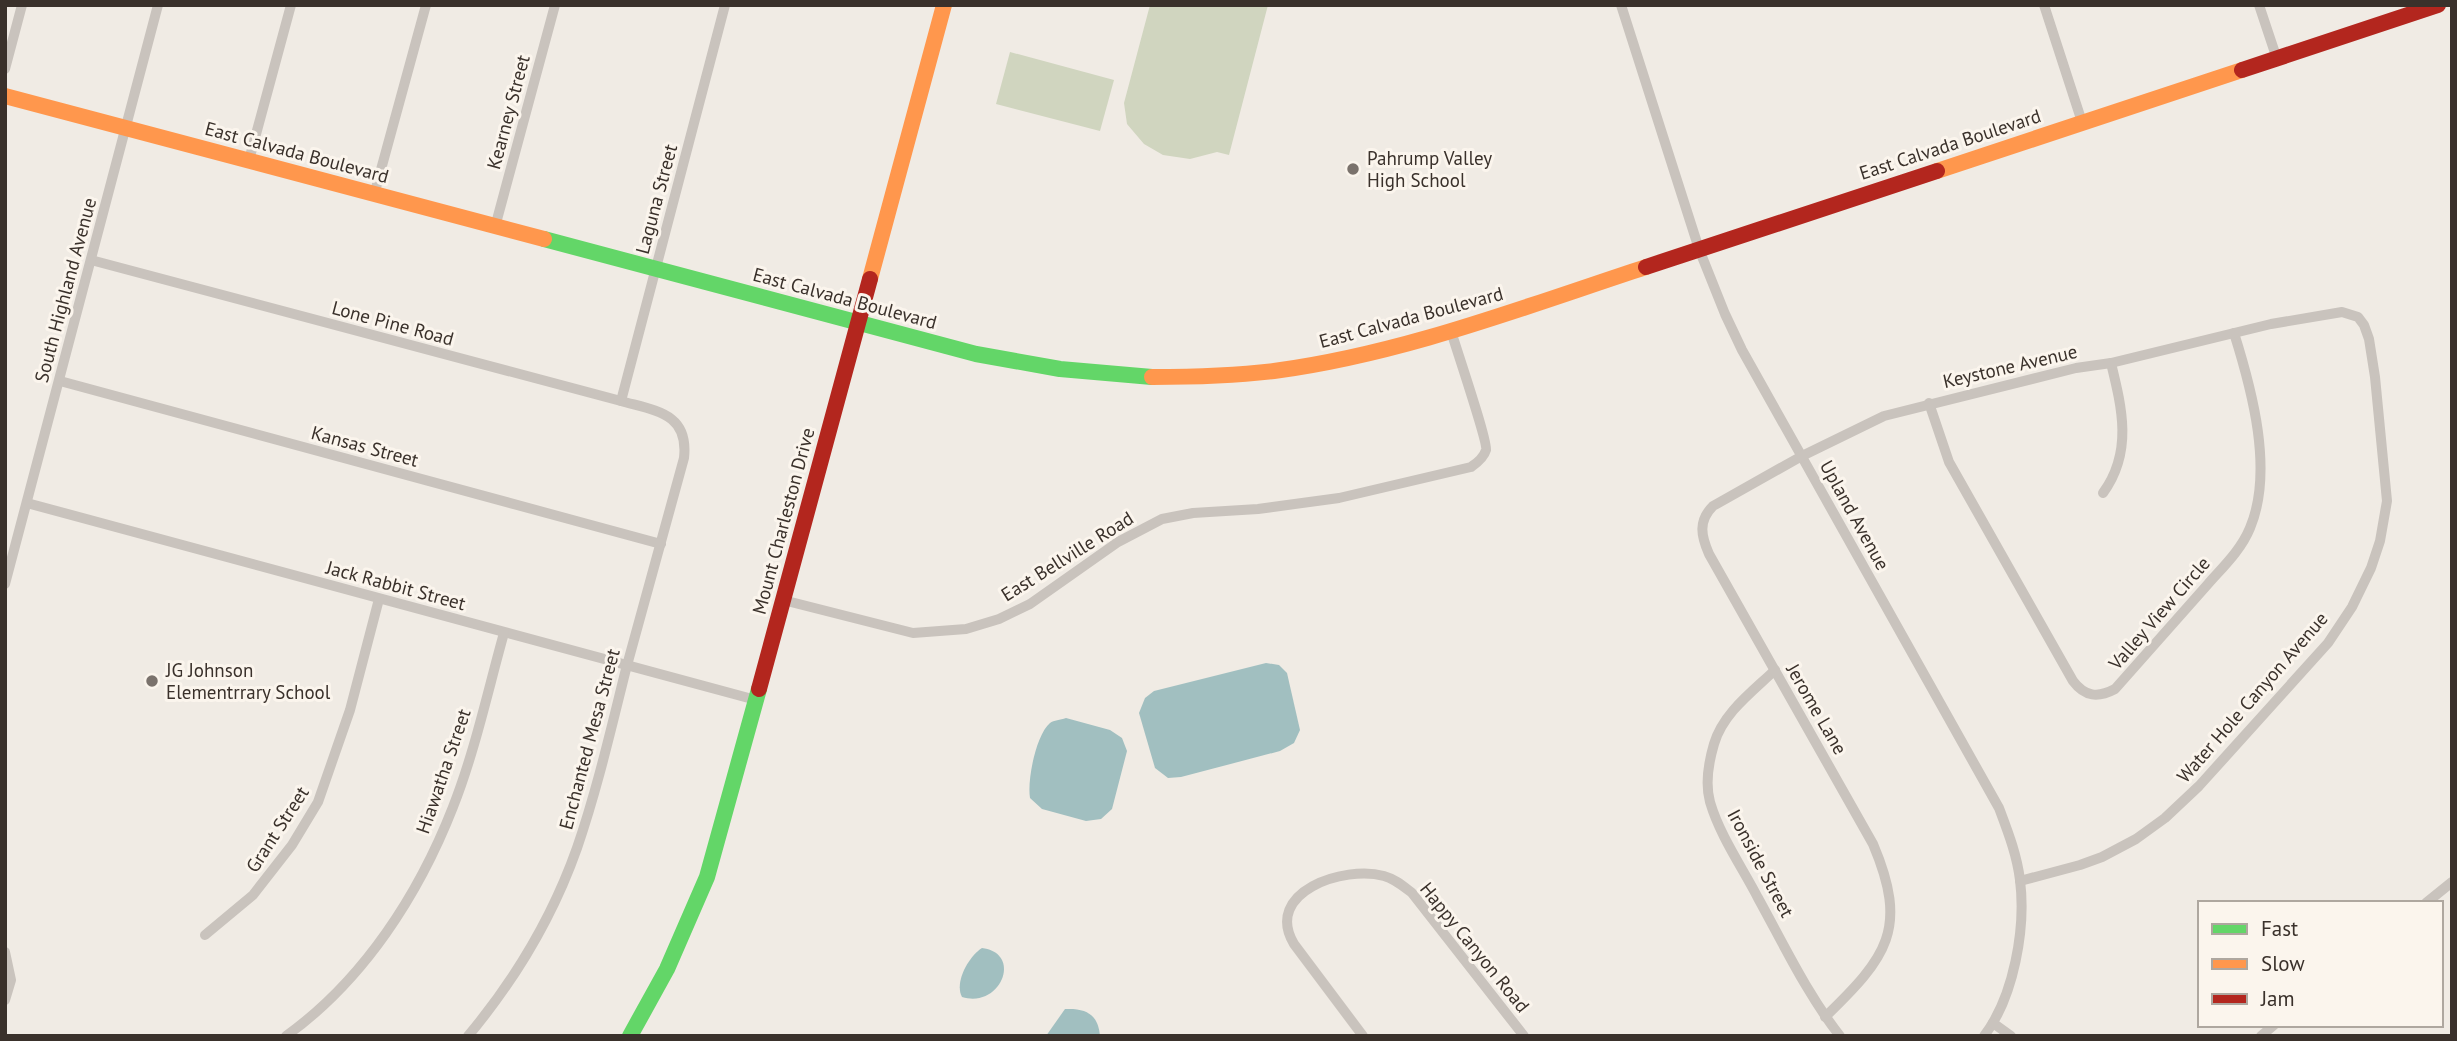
<svg xmlns="http://www.w3.org/2000/svg" width="2457" height="1041" font-family="'PT Sans',sans-serif">
	<style>
		.pitch { fill: #d0d5bf }
		.water { fill: #a1bfc0 }
		.lines { fill: none; stroke-linecap: round; stroke-linejoin: round }
		.street { stroke: #c9c3bd; stroke-width: 10 }
		.fast { stroke: #63d668; stroke-width: 16 }
		.slow { stroke: #ff974d; stroke-width: 16 }
		.jam { stroke: #b3261e; stroke-width: 16 }
		.poi-dot { fill: #7a726c; stroke: #fbf5ed; stroke-width: 2.5 }
		.labels { text-anchor: middle; dominant-baseline: central; stroke-width: 6; stroke-linejoin: round; paint-order: stroke }
		.street-label { font-size: 19px; fill: #3a312b; stroke: #fbf5ed }
		.poi-label { font-size: 19px; fill: #3a312b; stroke: #fbf5ed; text-anchor: start }
	</style>
	<rect width="100%" height="100%" fill="#f0ebe4"/>
	<g class="pitch">
		<polygon points="1150,5 1268,5 1229,155 1217,152 1190,159 1163,155 1144,144 1127,124 1124,103"/>
		<polygon points="1010,52 1114,80 1100,131 996,104"/>
	</g>
	<g class="water">
		<polygon points="1266,663 1279,665 1287,673 1300,730 1294,743 1280,751 1181,777 1168,778 1155,768 1139,713 1145,698 1154,691"/>
		<path d="M1066,718L1110,730L1122,738L1127,751L1112,809L1101,819L1086,821L1042,809L1030,798C1027,780 1036,735 1050,723C1054,720 1060,720 1066,718Z"/>
		<path d="M982,948C1023,953 1001,1009 962,997C954,982 969,956 982,948Z"/>
		<path d="M1065,1009C1086,1008 1098,1014 1100,1036H1046Z"/>
	</g>
	<g class="lines">
		<g class="street">
			<path d="M1621,5L1699,249L1725,314L1742,350L1999,808C2008,832 2017,855 2020,880C2026,928 2014,997 1984,1036"/>
			<polyline points="2044,5 2082,122"/>
			<polyline points="2259,5 2277,59"/>
			<polyline points="5,69 22,5"/>
			<polyline points="249,160 291,5"/>
			<polyline points="374,195 426,5"/>
			<polyline points="495,227 555,5"/>
			<path d="M91,260L621,401C656,411 689,413 684,458C665,529 645,599 626,669C611,729 597,790 577,848C553,916 514,981 468,1036"/>
			<polyline points="60,381 661,544"/>
			<polyline points="621,401 725,5"/>
			<path d="M1929,403L1949,462L2073,681C2085,697 2098,698 2115,689C2146,654 2177,619 2208,584C2223,567 2241,550 2250,528C2274,471 2252,390 2234,333"/>
			<path d="M2103,493C2133,452 2122,408 2111,363"/>
			<polyline points="27,503 756,700"/>
			<polyline points="5,584 158,5"/>
			<path d="M783,600L913,633L966,629L999,619L1030,604L1118,542L1162,519L1193,513L1258,509L1339,498L1471,467C1477,463 1484,457 1486,450C1488,442 1456,348 1451,331"/>
			<path d="M1775,670C1752,692 1723,713 1714,744C1709,761 1705,784 1710,802C1720,836 1742,867 1758,898C1784,945 1807,994 1840,1036"/>
			<polyline points="2426,903 2452,882"/>
			<polyline points="205,935 253,895 292,845 318,802 350,710 379,599"/>
			<polyline points="5,952 11,980 5,1000"/>
			<path d="M1825,1017C1887,957 1909,929 1873,844L1709,554C1701,536 1698,521 1713,506L1802,456L1884,416L2076,368L2111,363L2271,324L2342,312L2358,317L2364,325L2369,339L2375,377L2387,501L2380,541L2371,568L2352,607L2328,643L2199,786L2165,818L2136,839L2102,857L2080,865L2020,881"/>
			<polyline points="1993,1023 2011,1036"/>
			<path d="M286,1036C364,980 419,894 453,807C475,751 488,690 504,633"/>
			<path d="M1363,1036L1294,944C1263,892 1344,865 1384,876C1395,879 1403,886 1412,893L1524,1036"/>
			<polyline points="2261,1036 2274,1025"/>
		</g>
		<g class="fast">
			<polyline points="544,239 976,354 1060,369 1152,377"/>
			<polyline points="630,1036 667,969 707,877 759,689"/>
		</g>
		<g class="slow">
			<polyline points="5,96 544,239"/>
			<polyline points="1937,171 2242,70"/>
			<polyline points="870,279 944,5"/>
			<path d="M1152,377C1192,377 1233,376 1274,371C1402,354 1524,307 1646,267"/>
		</g>
		<g class="jam">
			<polyline points="2242,70 2438,5"/>
			<polyline points="1646,267 1937,171"/>
			<polyline points="759,689 870,279"/>
		</g>
	</g>
	<g class="poi-dot">
		<circle cx="1353" cy="169" r="7"/>
		<circle cx="152" cy="681" r="7"/>
	</g>
	<g class="labels">
		<g class="street-label">
			<text transform="translate(508 112) rotate(-75)">Kearney Street</text>
			<text transform="translate(1950 144) rotate(-18)">East Calvada Boulevard</text>
			<text transform="translate(297 152) rotate(15)">East Calvada Boulevard</text>
			<text transform="translate(656 199) rotate(-75)">Laguna Street</text>
			<text transform="translate(65 290) rotate(-75)">South Highland Avenue</text>
			<text transform="translate(845 298) rotate(15)">East Calvada Boulevard</text>
			<text transform="translate(1411 317) rotate(-15)">East Calvada Boulevard</text>
			<text transform="translate(393 323) rotate(15)">Lone Pine Road</text>
			<text transform="translate(2010 366) rotate(-13)">Keystone Avenue</text>
			<text transform="translate(365 446) rotate(15)">Kansas Street</text>
			<text transform="translate(1855 515) rotate(61)">Upland Avenue</text>
			<text transform="translate(783 521) rotate(-75)">Mount Charleston Drive</text>
			<text transform="translate(1067 556) rotate(-32)">East Bellville Road</text>
			<text transform="translate(396 585) rotate(15)">Jack Rabbit Street</text>
			<text transform="translate(2159 613) rotate(-49)">Valley View Circle</text>
			<text transform="translate(2252 697) rotate(-49)">Water Hole Canyon Avenue</text>
			<text transform="translate(1817 709) rotate(60)">Jerome Lane</text>
			<text transform="translate(589 739) rotate(-75)">Enchanted Mesa Street</text>
			<text transform="translate(443 771) rotate(-71)">Hiawatha Street</text>
			<text transform="translate(277 829) rotate(-57)">Grant Street</text>
			<text transform="translate(1761 863) rotate(62)">Ironside Street</text>
			<text transform="translate(1475 947) rotate(51)">Happy Canyon Road</text>
		</g>
		<g class="poi-label">
			<text x="1367" y="158">Pahrump Valley<tspan x="1367" dy="22">High School</tspan></text>
			<text x="166" y="670">JG Johnson<tspan x="166" dy="22">Elementrrary School</tspan></text>
		</g>
	</g>
	<rect width="2457" height="1041" fill="none" stroke="#3a312b" stroke-width="14"/>
	<rect x="2198" y="901" width="245" height="126" fill="#fbf5ed" stroke="#aea79f" stroke-width="2"/>
	<rect x="2212" y="924" width="35" height="10" fill="#63d668" stroke="#aea79f" stroke-width="2"/>
	<text x="2261" y="936" font-size="21" fill="#3a312b">Fast</text>
	<rect x="2212" y="959" width="35" height="10" fill="#ff974d" stroke="#aea79f" stroke-width="2"/>
	<text x="2261" y="971" font-size="21" fill="#3a312b">Slow</text>
	<rect x="2212" y="994" width="35" height="10" fill="#b3261e" stroke="#aea79f" stroke-width="2"/>
	<text x="2261" y="1006" font-size="21" fill="#3a312b">Jam</text>
</svg>
